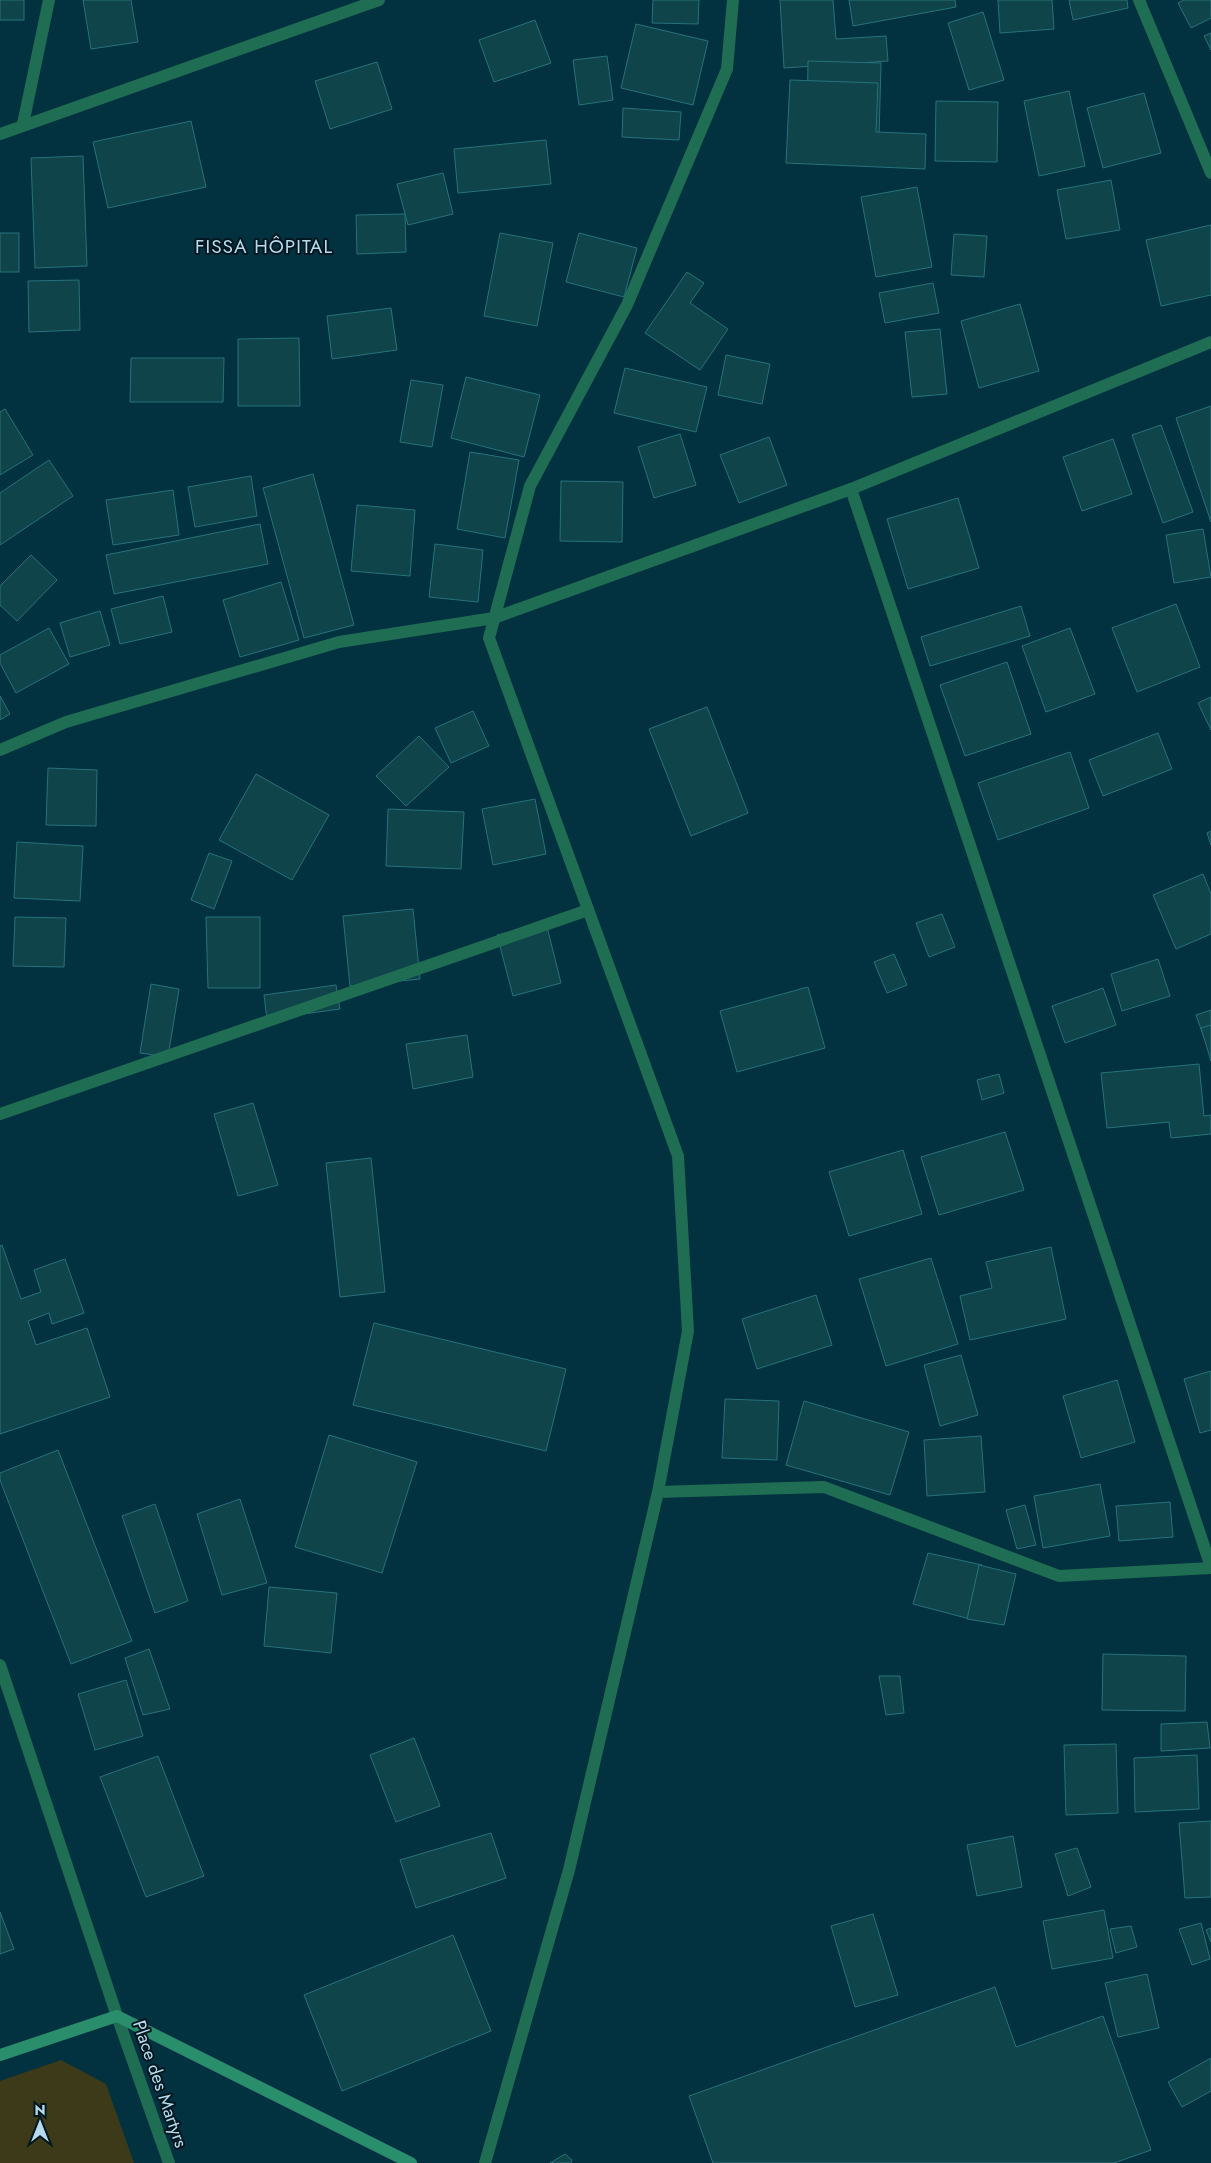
<svg xmlns="http://www.w3.org/2000/svg" width="1211" height="2163" font-family="Jost,sans-serif">
	<style>
		.green { fill: #3c3a18 }
		.building { fill: #0e444a; stroke: #28727b }
		.lines { fill: none; stroke-linecap: round; stroke-linejoin: round }
		.lane { stroke: #1f6d53; stroke-width: 12 }
		.street { stroke: #1f6d53; stroke-width: 12 }
		.secondary { stroke: #2a8d6c; stroke-width: 12 }
		.labels { text-anchor: middle; dominant-baseline: central; stroke-width: 4; stroke-linejoin: round; paint-order: stroke }
		.street-label { font-size: 18px; fill: #b6dbec; stroke: #001720 }
		.neighbourhood-label { font-size: 19px; letter-spacing: 1px; fill: #b6dbec; stroke: #001720 }
	</style>
	<rect width="100%" height="100%" fill="#023140"/>
	<polygon class="green" points="61,2060 106,2084 134,2163 0,2163 0,2081"/>
	<g class="building">
		<rect x="0" y="0" width="24" height="20"/>
		<polygon points="83,0 131,0 138,42 91,49"/>
		<polygon points="653,0 699,0 698,24 652,23"/>
		<polygon points="780,0 833,0 836,39 886,36 888,61 784,68"/>
		<polygon points="849,0 955,0 956,7 853,26"/>
		<polygon points="998,0 1052,0 1054,29 1000,33"/>
		<polygon points="1069,0 1127,0 1128,8 1073,20"/>
		<polygon points="1184,0 1211,0 1211,18 1191,28 1178,3"/>
		<polygon points="983,12 1004,80 969,90 948,23"/>
		<polygon points="535,20 551,63 494,82 479,40"/>
		<polygon points="636,24 708,41 693,105 621,88"/>
		<polygon points="1211,33 1211,50 1204,36"/>
		<polygon points="607,56 613,100 579,105 573,60"/>
		<polygon points="808,61 881,63 879,138 807,136"/>
		<polygon points="377,62 392,109 330,129 315,81"/>
		<polygon points="790,80 878,83 876,132 926,134 925,169 786,163"/>
		<polygon points="1069,91 1085,166 1039,176 1024,101"/>
		<polygon points="1144,93 1161,153 1103,168 1087,108"/>
		<polygon points="936,101 998,102 997,162 935,161"/>
		<polygon points="623,108 681,112 679,140 622,137"/>
		<polygon points="191,121 206,187 108,208 93,142"/>
		<polygon points="546,140 551,184 458,193 454,149"/>
		<polygon points="83,156 87,266 35,268 31,158"/>
		<polygon points="443,173 453,214 408,225 397,184"/>
		<polygon points="1111,180 1120,230 1066,239 1057,190"/>
		<polygon points="917,187 932,267 876,277 861,197"/>
		<polygon points="405,214 406,252 357,254 356,215"/>
		<polygon points="1211,225 1211,295 1161,306 1146,240"/>
		<rect x="0" y="233" width="19" height="39"/>
		<polygon points="500,233 553,243 537,326 484,316"/>
		<polygon points="579,233 637,248 624,297 566,282"/>
		<polygon points="954,234 987,236 984,277 951,275"/>
		<polygon points="687,272 704,283 690,303 728,329 700,370 645,333"/>
		<polygon points="79,280 80,330 29,332 28,281"/>
		<polygon points="933,283 939,313 885,323 879,293"/>
		<polygon points="1020,304 1039,371 979,388 961,321"/>
		<polygon points="391,308 397,350 332,359 327,316"/>
		<polygon points="940,329 947,394 912,397 905,332"/>
		<polygon points="299,338 300,406 238,406 238,339"/>
		<polygon points="726,355 770,364 762,404 718,395"/>
		<polygon points="131,358 224,358 223,402 130,402"/>
		<polygon points="625,368 707,387 696,432 614,413"/>
		<polygon points="466,377 540,395 524,457 451,438"/>
		<polygon points="411,380 443,385 432,447 400,442"/>
		<polygon points="1211,406 1211,522 1176,418"/>
		<polygon points="5,409 33,455 0,475 0,412"/>
		<polygon points="1161,425 1193,512 1163,523 1132,435"/>
		<polygon points="680,434 696,485 654,498 638,447"/>
		<polygon points="769,437 787,485 739,503 720,455"/>
		<polygon points="1113,439 1132,494 1082,511 1063,457"/>
		<polygon points="470,452 519,460 505,538 457,529"/>
		<polygon points="49,460 73,496 0,545 0,493"/>
		<polygon points="313,474 354,625 304,638 263,488"/>
		<polygon points="251,476 257,516 195,527 188,487"/>
		<polygon points="561,481 623,482 622,542 560,541"/>
		<polygon points="173,490 179,535 113,545 106,500"/>
		<polygon points="958,498 979,568 908,589 887,519"/>
		<polygon points="357,505 415,510 410,576 351,571"/>
		<polygon points="260,524 268,564 114,594 106,555"/>
		<polygon points="1203,529 1211,577 1174,583 1166,535"/>
		<polygon points="435,544 483,550 478,602 429,597"/>
		<polygon points="31,555 57,580 17,621 0,605 0,586"/>
		<polygon points="281,582 299,640 240,657 223,600"/>
		<polygon points="163,596 172,632 120,644 111,609"/>
		<polygon points="1176,604 1200,667 1137,692 1112,628"/>
		<polygon points="1021,606 1030,636 930,666 921,637"/>
		<polygon points="100,611 110,645 70,657 60,623"/>
		<polygon points="49,628 69,664 16,693 0,663 0,655"/>
		<polygon points="1070,628 1095,694 1046,712 1022,646"/>
		<polygon points="1007,662 1031,734 965,756 940,685"/>
		<polygon points="0,696 10,714 0,720"/>
		<polygon points="1211,697 1211,730 1198,703"/>
		<polygon points="707,707 748,813 691,836 649,729"/>
		<polygon points="473,711 489,746 451,763 435,728"/>
		<polygon points="1158,733 1172,769 1103,796 1089,760"/>
		<polygon points="419,736 449,767 406,806 376,776"/>
		<polygon points="1070,752 1089,808 998,840 978,783"/>
		<polygon points="48,768 97,770 96,826 46,825"/>
		<polygon points="256,774 329,815 292,880 219,840"/>
		<polygon points="535,799 546,854 493,865 482,809"/>
		<polygon points="388,809 464,812 461,869 386,866"/>
		<polygon points="1211,831 1211,845 1207,833"/>
		<polygon points="17,842 83,846 80,901 14,898"/>
		<polygon points="209,853 232,861 214,909 191,900"/>
		<polygon points="1203,874 1211,894 1211,934 1176,949 1153,895"/>
		<polygon points="413,909 420,979 350,986 343,916"/>
		<polygon points="942,914 955,947 929,957 916,923"/>
		<polygon points="15,917 66,918 64,967 13,966"/>
		<polygon points="206,917 260,917 260,988 208,988"/>
		<polygon points="546,923 561,983 513,996 497,935"/>
		<polygon points="894,954 907,985 887,993 874,962"/>
		<polygon points="1158,959 1170,996 1122,1011 1111,974"/>
		<polygon points="151,984 179,989 168,1057 140,1053"/>
		<polygon points="336,985 340,1009 267,1019 264,995"/>
		<polygon points="808,987 825,1048 737,1072 720,1011"/>
		<polygon points="1103,988 1116,1025 1065,1043 1052,1006"/>
		<polygon points="1211,1010 1211,1057 1196,1015"/>
		<polygon points="1211,1025 1211,1061 1201,1028"/>
		<polygon points="467,1035 473,1077 413,1089 406,1044"/>
		<polygon points="1199,1064 1204,1116 1211,1115 1211,1134 1171,1138 1169,1122 1107,1128 1101,1073"/>
		<polygon points="999,1074 1004,1093 982,1100 977,1080"/>
		<polygon points="253,1103 278,1185 238,1196 214,1114"/>
		<polygon points="1005,1132 1024,1190 939,1215 921,1157"/>
		<polygon points="903,1150 922,1214 849,1236 829,1172"/>
		<polygon points="371,1158 385,1292 340,1297 326,1163"/>
		<polygon points="2,1245 21,1299 41,1292 34,1270 65,1259 84,1313 52,1324 49,1313 28,1321 36,1345 87,1328 110,1397 0,1434 0,1246"/>
		<polygon points="1051,1247 1066,1319 970,1340 960,1296 992,1288 986,1262"/>
		<polygon points="931,1258 958,1344 886,1366 859,1279"/>
		<polygon points="816,1295 832,1345 757,1369 742,1319"/>
		<polygon points="374,1323 566,1369 546,1451 353,1405"/>
		<polygon points="961,1355 978,1415 940,1426 924,1365"/>
		<polygon points="1211,1371 1211,1430 1200,1433 1184,1379"/>
		<polygon points="1117,1380 1135,1442 1081,1458 1063,1396"/>
		<polygon points="725,1399 779,1401 777,1460 722,1458"/>
		<polygon points="804,1401 909,1432 890,1495 786,1465"/>
		<polygon points="329,1435 417,1462 382,1573 295,1547"/>
		<polygon points="981,1436 985,1492 927,1496 924,1440"/>
		<polygon points="58,1450 132,1641 71,1664 0,1480 0,1473"/>
		<polygon points="1100,1484 1110,1536 1043,1548 1034,1496"/>
		<polygon points="240,1499 267,1583 222,1595 197,1514"/>
		<polygon points="1170,1502 1173,1537 1119,1541 1116,1506"/>
		<polygon points="155,1504 188,1601 155,1613 122,1516"/>
		<polygon points="1025,1505 1036,1545 1017,1549 1006,1510"/>
		<polygon points="928,1553 982,1565 970,1619 913,1604"/>
		<polygon points="979,1565 1016,1574 1004,1625 967,1619"/>
		<polygon points="269,1587 337,1593 331,1653 264,1646"/>
		<polygon points="149,1649 170,1709 143,1715 125,1658"/>
		<polygon points="1103,1654 1186,1656 1185,1711 1102,1710"/>
		<polygon points="879,1676 900,1676 904,1713 886,1715"/>
		<polygon points="126,1680 143,1736 95,1750 78,1694"/>
		<polygon points="1207,1722 1210,1748 1161,1751 1161,1724"/>
		<polygon points="414,1738 440,1806 396,1822 370,1755"/>
		<polygon points="1116,1744 1118,1813 1066,1815 1064,1745"/>
		<polygon points="1197,1755 1199,1809 1135,1812 1134,1758"/>
		<polygon points="158,1756 204,1876 146,1897 100,1777"/>
		<polygon points="1211,1821 1211,1897 1185,1898 1179,1823"/>
		<polygon points="491,1833 506,1878 416,1908 400,1860"/>
		<polygon points="1013,1836 1022,1887 977,1896 967,1845"/>
		<polygon points="1077,1848 1091,1887 1068,1896 1055,1854"/>
		<polygon points="1104,1910 1113,1958 1052,1969 1043,1921"/>
		<polygon points="0,1912 14,1949 0,1954"/>
		<polygon points="873,1914 898,1995 855,2007 831,1926"/>
		<polygon points="1201,1923 1210,1959 1192,1965 1179,1929"/>
		<polygon points="1131,1926 1137,1947 1116,1953 1110,1929"/>
		<polygon points="1211,1928 1211,1942 1206,1930"/>
		<polygon points="453,1935 491,2031 342,2091 304,1995"/>
		<polygon points="1147,1974 1159,2028 1118,2037 1105,1983"/>
		<polygon points="995,1987 1016,2047 1103,2016 1151,2150 1114,2163 713,2163 689,2096"/>
		<polygon points="1211,2058 1211,2091 1182,2107 1168,2082"/>
		<polygon points="565,2154 572,2160 571,2163 550,2163"/>
	</g>
	<g class="lines">
		<g class="lane">
			<polyline points="1139,0 1211,173"/>
			<polyline points="23,124 49,0"/>
			<polyline points="0,1114 588,910"/>
			<polyline points="658,1492 824,1487 1059,1576 1211,1568"/>
			<polyline points="0,1665 117,2016"/>
		</g>
		<g class="street">
			<polyline points="0,134 379,0"/>
			<polyline points="851,489 1211,1567"/>
			<polyline points="0,750 66,722 339,642 494,618 851,489 1211,342"/>
			<polyline points="117,2016 169,2163"/>
			<polyline points="485,2163 569,1870 658,1492 688,1331 678,1156 489,638 530,486 627,305 727,69 733,0"/>
		</g>
		<polyline class="secondary" points="0,2055 117,2016 411,2163"/>
	</g>
	<g class="labels">
		<g class="street-label">
			<text transform="translate(160 2084) rotate(71)">Place des Martyrs</text>
		</g>
		<g class="neighbourhood-label">
			<text x="264" y="246">FISSA HÔPITAL</text>
		</g>
	</g>
	<g transform="translate(40 2123)" stroke="#001720" stroke-width="4" paint-order="stroke">
	<path d="M0-4L9 19L0 12L-9 19Z" fill="#b6dbec"/>
	<text y="-8" font-size="14" font-weight="bold" text-anchor="middle" fill="#b6dbec">N</text>
	</g>
</svg>
